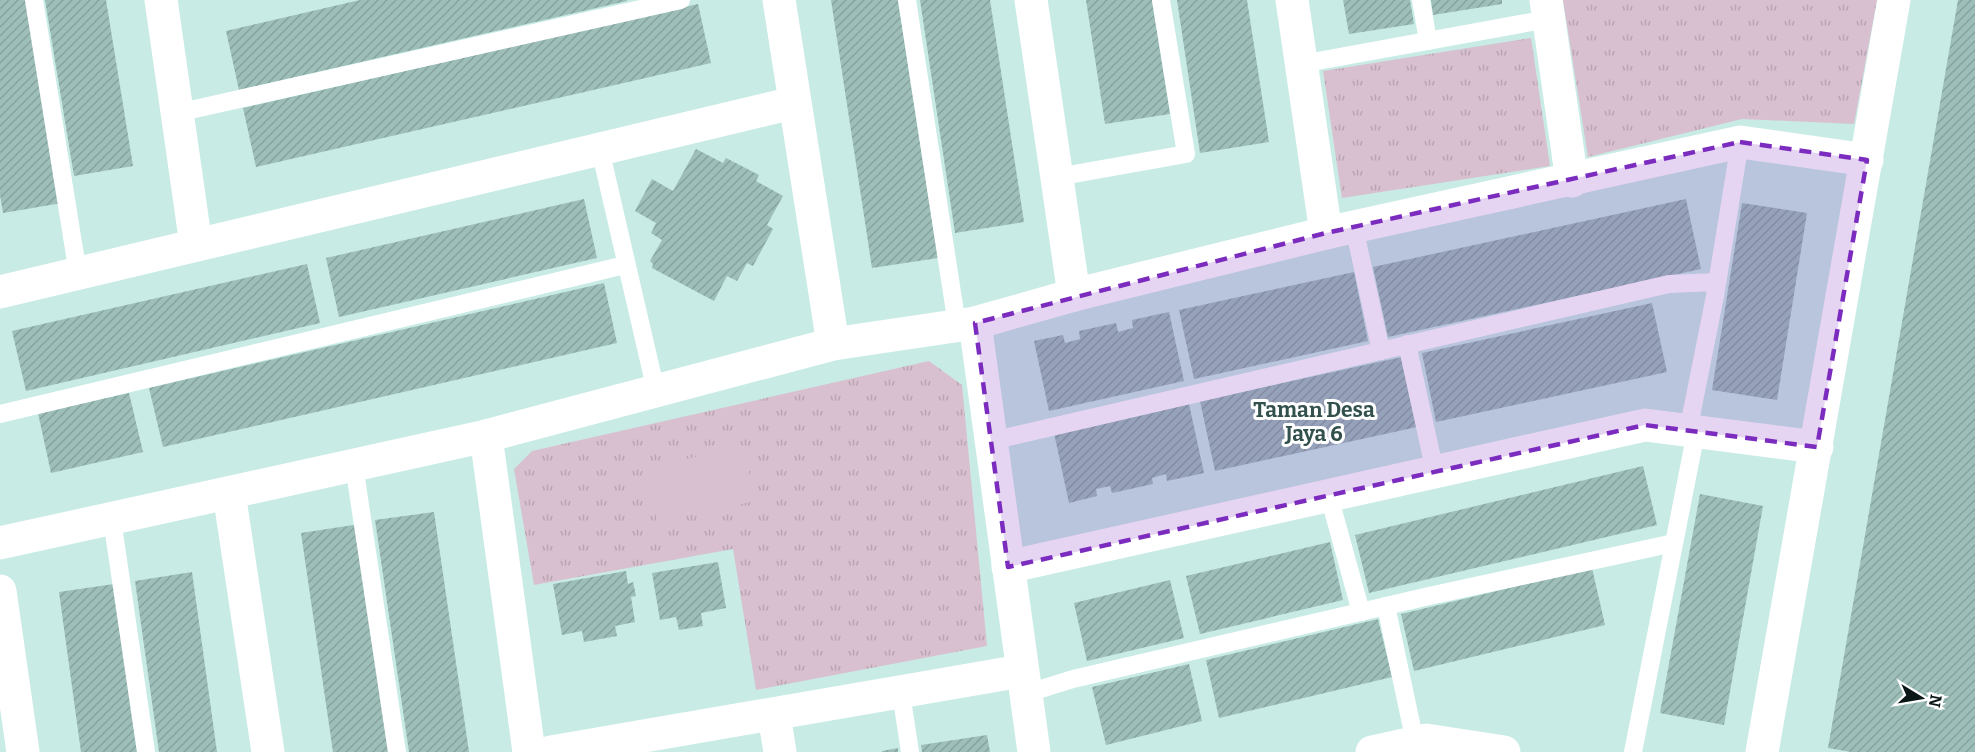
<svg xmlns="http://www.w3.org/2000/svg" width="1975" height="752" font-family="Bitter,serif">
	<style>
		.grass { fill: url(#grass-tufts) }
		.pitch { fill: #d9c0d0 }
		.building { fill: url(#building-hatch) }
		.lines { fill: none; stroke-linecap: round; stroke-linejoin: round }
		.service { stroke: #fff; stroke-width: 18 }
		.minor { stroke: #fff; stroke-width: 33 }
		.marked { fill: #7b2cbf; fill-opacity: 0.2; stroke: #7b2cbf; stroke-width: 4.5; stroke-dasharray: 12 8; stroke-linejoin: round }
		.labels { text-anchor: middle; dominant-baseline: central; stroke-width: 6; stroke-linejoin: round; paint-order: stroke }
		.neighbourhood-label { font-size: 21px; font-weight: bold; fill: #32514d; stroke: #fff }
	</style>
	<defs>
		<pattern id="grass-tufts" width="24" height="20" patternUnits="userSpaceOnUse" patternTransform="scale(1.5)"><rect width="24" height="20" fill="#d9c0d0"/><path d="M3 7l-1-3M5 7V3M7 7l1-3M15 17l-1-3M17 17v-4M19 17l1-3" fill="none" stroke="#b9a4b2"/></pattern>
		<pattern id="building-hatch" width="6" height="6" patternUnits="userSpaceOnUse" patternTransform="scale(1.5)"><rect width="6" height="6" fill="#9dbeb9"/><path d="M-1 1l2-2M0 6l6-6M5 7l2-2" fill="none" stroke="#86a39e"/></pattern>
	</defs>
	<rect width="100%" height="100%" fill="#c8ebe5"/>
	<g class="grass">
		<polygon points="1563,0 1877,0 1854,124 1742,119 1588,157"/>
		<polygon points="1531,38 1550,166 1342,198 1323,71"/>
		<polygon points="929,361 962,385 987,646 756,690 733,549 534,585 514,469 532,451"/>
	</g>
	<polygon class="pitch" points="744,447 755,501 657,522 646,467"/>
	<g class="building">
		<polygon points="0,0 29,0 62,203 3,213 0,195"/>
		<polygon points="45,0 106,0 133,166 74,176"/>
		<polygon points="360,0 627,0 627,1 239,90 226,31"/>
		<polygon points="831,0 898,0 938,258 872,268"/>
		<polygon points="920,0 990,0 1024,222 955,233"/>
		<polygon points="1086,0 1152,0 1170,114 1105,124"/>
		<polygon points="1177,0 1247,0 1269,142 1200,153"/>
		<polygon points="1343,0 1410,0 1414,24 1349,34"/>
		<polygon points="1431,0 1502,0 1502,4 1433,15"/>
		<polygon points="1958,0 1975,0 1975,752 1851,752 1828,748"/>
		<polygon points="698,4 711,63 256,167 243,108"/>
		<polygon points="696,149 723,163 726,158 759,175 756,181 783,196 767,225 773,229 753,266 747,263 737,281 727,276 714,301 652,268 653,264 650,261 662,240 651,233 656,223 635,211 652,179 673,191"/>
		<polygon points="584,199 597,258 339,317 326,258"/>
		<polygon points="1686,199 1701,269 1388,337 1373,267"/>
		<polygon points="1742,203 1807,213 1777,400 1712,390"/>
		<polygon points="307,264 320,323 26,391 12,331"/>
		<polygon points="1354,272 1368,341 1194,379 1179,310"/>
		<polygon points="604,283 617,343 163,447 149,388"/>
		<polygon points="1652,303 1667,372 1436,422 1422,353"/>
		<polygon points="1169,312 1184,381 1049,411 1034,341 1063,335 1065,343 1080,339 1079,331 1116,323 1118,332 1133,328 1132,320"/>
		<polygon points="1402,357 1417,427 1215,471 1200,401"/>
		<polygon points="129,393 143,452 51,473 38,413"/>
		<polygon points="1189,404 1204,473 1167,481 1166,474 1152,478 1153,484 1112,493 1110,486 1096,489 1097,496 1069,503 1054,433"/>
		<polygon points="1643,466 1657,525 1369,593 1355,535"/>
		<polygon points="1700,494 1763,506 1724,725 1660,713"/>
		<polygon points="434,512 469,752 409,752 375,520"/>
		<polygon points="360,524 393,752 333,752 301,533"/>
		<polygon points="1330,542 1343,600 1200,634 1186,576"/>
		<polygon points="718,562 726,608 701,613 703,626 679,630 676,617 660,620 652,573"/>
		<polygon points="1592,568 1605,625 1414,671 1401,614"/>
		<polygon points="626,571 628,584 633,582 636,596 631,597 635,622 615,626 617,636 584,642 582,631 562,635 553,584"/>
		<polygon points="192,572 217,752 159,752 135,581"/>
		<polygon points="1170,580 1184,638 1087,661 1074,603"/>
		<polygon points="114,584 138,752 81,752 59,592"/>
		<polygon points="1378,619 1392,677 1219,718 1206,660"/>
		<polygon points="1189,664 1202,721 1106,745 1092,687"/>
		<polygon points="987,735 990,752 922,752 921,745"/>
		<polygon points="898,748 898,752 882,752 882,751"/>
	</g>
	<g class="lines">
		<g class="service">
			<polyline points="34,0 78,274"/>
			<polyline points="907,0 957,325"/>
			<polyline points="1421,0 1428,41"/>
			<polyline points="1301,64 1548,19"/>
			<polyline points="177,113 681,0"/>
			<polyline points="600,149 656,391"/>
			<polyline points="1057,177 1186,154 1161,0"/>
			<polyline points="1354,227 1381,351"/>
			<polyline points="1407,344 1435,472"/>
			<polyline points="0,414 625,265"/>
			<polyline points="1688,431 1715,296 1740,142"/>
			<polyline points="991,441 1669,284 1717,282"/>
			<polyline points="354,465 397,752"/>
			<polyline points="1329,496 1361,612"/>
			<polyline points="112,519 146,752"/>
			<polyline points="1386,606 1415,742"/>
			<polyline points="901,693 910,752"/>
			<polyline points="1025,694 1073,679 1429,596 1674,543"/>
			<polyline points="1633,752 1696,432"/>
		</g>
		<g class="minor">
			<polyline points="161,0 196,245"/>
			<polyline points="779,0 833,344"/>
			<polyline points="1031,0 1074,295"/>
			<polyline points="1292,0 1326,233"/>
			<polyline points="1546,0 1572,181"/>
			<polyline points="0,292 793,103"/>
			<polyline points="975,323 1034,752"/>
			<polyline points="486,436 529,752"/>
			<polyline points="229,493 268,752"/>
			<polyline points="0,543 486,436 833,344 975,323 1074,295 1326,233 1740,142 1867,160"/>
			<polyline points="1008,567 1645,425 1817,447"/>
			<polyline points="0,591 23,752"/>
			<polyline points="774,715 780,752"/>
			<polyline points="551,752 1021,671"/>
			<polyline points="1372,752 1426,740 1504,752"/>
			<polyline points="1762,752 1894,0"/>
		</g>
	</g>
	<path class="marked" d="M1740,142L1867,160L1817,447L1645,425L1008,567L975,323L1326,233Z"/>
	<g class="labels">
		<g class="neighbourhood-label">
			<text x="1314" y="410">Taman Desa<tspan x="1314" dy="24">Jaya 6</tspan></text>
		</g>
	</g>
	<g transform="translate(1921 698) rotate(101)" stroke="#ffffff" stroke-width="4.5" paint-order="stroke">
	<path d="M0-4.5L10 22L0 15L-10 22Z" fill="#0b1716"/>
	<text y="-9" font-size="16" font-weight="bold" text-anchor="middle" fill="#0b1716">N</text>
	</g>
</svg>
